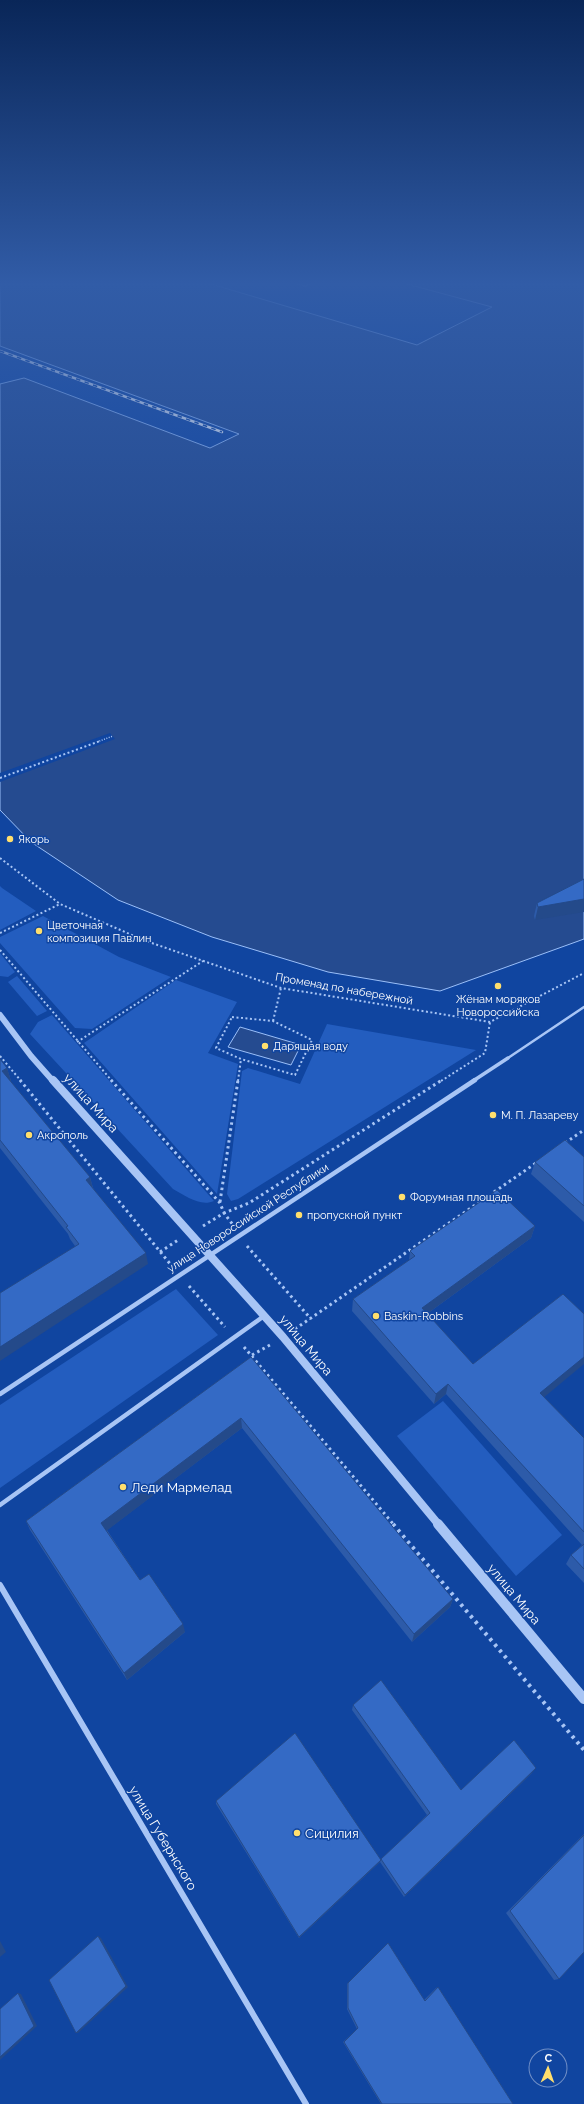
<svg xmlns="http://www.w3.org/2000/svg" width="584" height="2104" font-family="Raleway,sans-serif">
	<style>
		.green { fill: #235dbf }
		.water { fill: #254b90; stroke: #9abff9 }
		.pier { fill: #1045a0 }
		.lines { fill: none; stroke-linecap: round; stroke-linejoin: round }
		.path-far3 { stroke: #a8c5f5; stroke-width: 1.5; stroke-dasharray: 1 1.5; stroke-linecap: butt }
		.path-far2 { stroke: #a8c5f5; stroke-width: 2; stroke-dasharray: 2 2.5; stroke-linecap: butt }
		.path-far1 { stroke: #a8c5f5; stroke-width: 3; stroke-dasharray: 2.5 3.5; stroke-linecap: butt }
		.path { stroke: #a8c5f5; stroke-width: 4; stroke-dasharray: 3 4.5; stroke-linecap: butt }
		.service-far1 { stroke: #a8c5f5; stroke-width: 1.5 }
		.service { stroke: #a8c5f5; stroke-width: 2.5 }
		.minor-far2 { stroke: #a8c5f5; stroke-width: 3.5 }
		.minor-far1 { stroke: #a8c5f5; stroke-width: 4.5 }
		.minor { stroke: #a8c5f5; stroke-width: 6 }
		.tertiary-far2 { stroke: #a8c5f5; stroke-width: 6 }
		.tertiary-far1 { stroke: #a8c5f5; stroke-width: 8 }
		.tertiary { stroke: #a8c5f5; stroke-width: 10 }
		.rail-casing { stroke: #fff; stroke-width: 2.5 }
		.rail { stroke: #1045a0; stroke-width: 1.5; stroke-dasharray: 4.5; stroke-linecap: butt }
		.wall { fill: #2d5ba9 }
		.shaded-wall { fill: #244a8a }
		.building { fill: #346ac5; stroke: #244a8a }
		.poi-dot { fill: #ffdf6d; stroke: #1045a0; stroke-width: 1.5 }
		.labels { text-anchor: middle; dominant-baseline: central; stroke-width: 3; stroke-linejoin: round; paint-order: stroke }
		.poi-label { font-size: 11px; fill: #fff; stroke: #1045a0; text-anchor: start }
		.street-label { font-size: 11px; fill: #fff; stroke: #1045a0 }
		.near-street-label { font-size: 13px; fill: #fff; stroke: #1045a0 }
		.near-poi-label { font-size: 13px; fill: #fff; stroke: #1045a0; text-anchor: start }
	</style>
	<rect width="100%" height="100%" fill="#1045a0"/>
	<g class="green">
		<polygon points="0,886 2,888 36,911 0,930"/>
		<polygon points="43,916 119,957 171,977 92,1029 75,1028 0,943 0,937"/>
		<polygon points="0,953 15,972 8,977 0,976"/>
		<polygon points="17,976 47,1011 37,1016 8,982"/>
		<polygon points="176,980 237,1002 208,1053 238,1064 217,1194 84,1043"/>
		<path d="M52,1015L214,1201C200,1207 186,1196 173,1189L30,1034L38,1022Z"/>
		<polygon points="327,1024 476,1050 238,1199 231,1201 227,1194 242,1071 248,1068 300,1084"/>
		<polygon points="176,1289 218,1335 0,1488 0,1405"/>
		<polygon points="443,1401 562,1535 516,1576 397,1436"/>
	</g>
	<g class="water">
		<polygon points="0,284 211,284 417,345 492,307 407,284 584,284 584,939 440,991 328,972 212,937 118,900 31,842 0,810 0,384 24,378 210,448 239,434 0,346"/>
		<polygon points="240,1027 301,1045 291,1065 228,1047"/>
	</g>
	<polygon class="pier" points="110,733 115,739 0,782 0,773"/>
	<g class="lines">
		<polyline class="path-far3" points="97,742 113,736"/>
		<g class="path-far2">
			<polyline points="0,778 100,741"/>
			<polyline points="0,858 60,904 146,941 281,988 490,1022 584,973"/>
			<polyline points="0,933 60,904"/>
			<polyline points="0,950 112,1081"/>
			<polygon points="232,1017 273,1021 312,1040 295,1075 241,1059 216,1048"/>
			<polyline points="273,1021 281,988"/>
			<polyline points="77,1042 203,961"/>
			<polyline points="0,1056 21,1081"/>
			<polyline points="238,1081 241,1059"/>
			<polyline points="441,1081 485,1053 490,1022"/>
		</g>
		<g class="path-far1">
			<polyline points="20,1080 171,1265"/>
			<polyline points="111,1080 220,1203 224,1213 233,1225"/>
			<polyline points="565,1143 584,1130"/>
			<polyline points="494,1192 536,1163"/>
			<polyline points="220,1202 238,1080"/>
			<polyline points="203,1226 224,1213 249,1203 442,1080"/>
			<polyline points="247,1246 311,1319"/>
			<polyline points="160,1252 178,1240"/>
			<polyline points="189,1286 225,1327"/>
			<polyline points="295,1329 484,1199"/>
			<polyline points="244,1347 394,1525"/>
			<polyline points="252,1355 270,1345"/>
		</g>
		<polyline class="path" points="393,1524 584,1750"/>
		<polyline class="service-far1" points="297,284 305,286 311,284"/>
		<polyline class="service" points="508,1058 584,1007"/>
		<polyline class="minor-far2" points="473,1081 508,1058"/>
		<g class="minor-far1">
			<polyline points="0,1394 475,1080"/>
			<polyline points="0,1505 264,1316"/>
		</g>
		<polyline class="minor" points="0,1585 306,2104"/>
		<polyline class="tertiary-far2" points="0,1015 31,1056 53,1081"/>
		<polyline class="tertiary-far1" points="53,1080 283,1337 439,1525"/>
		<polyline class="tertiary" points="438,1524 584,1699"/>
		<defs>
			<polyline id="rail" points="0,351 222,432"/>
		</defs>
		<use href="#rail" class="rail-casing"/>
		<use href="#rail" class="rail"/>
	</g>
	<g class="wall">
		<polygon points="584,879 535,920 534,916 537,903"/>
		<polygon points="0,1059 7,1068 11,1081 10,1081 90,1177 93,1188 148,1264 75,1246 70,1239 68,1234 0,1148"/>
		<polygon points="584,1157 584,1222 531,1174 535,1162"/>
		<polygon points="535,1226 531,1238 427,1314 473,1364 544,1397 584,1438 584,1583 566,1564 571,1555 582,1545 446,1394 434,1404 352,1311 353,1299 409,1260 410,1251"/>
		<polygon points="251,1357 453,1599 450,1607 412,1642 242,1428 107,1530 140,1580 185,1632 127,1680 30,1530 26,1521"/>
		<polygon points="353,1705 461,1790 532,1773 404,1897 380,1862 299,1938 216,1804 216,1801 381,1860 427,1815 352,1710"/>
		<polygon points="584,1834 584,1952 559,1979 554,1980 506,1913"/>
		<polygon points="388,1943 424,2000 436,1988 438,1987 513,2104 381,2104 343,2042 357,2029 347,2009 347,1984"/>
	</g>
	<g class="shaded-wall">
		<polygon points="584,899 584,912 535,920 538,907"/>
		<polygon points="7,1068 11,1081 6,1084 2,1071"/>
		<polygon points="90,1177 93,1189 86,1180"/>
		<polygon points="535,1226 531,1238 420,1319 422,1308"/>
		<polygon points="146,1253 148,1264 0,1361 0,1347"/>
		<polygon points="584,1357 584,1364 536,1404 540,1393"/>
		<polygon points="448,1384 446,1394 434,1404 436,1394"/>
		<polygon points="241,1418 242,1428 105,1532 101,1523"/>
		<polygon points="453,1599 450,1607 412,1642 414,1634"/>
		<polygon points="183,1624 185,1632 127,1680 124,1673"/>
		<polygon points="536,1768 532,1773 404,1897 405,1895"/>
		<polygon points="381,1860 380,1862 299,1938 299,1937"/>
		<polygon points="98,1936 101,1938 128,1987 78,2033 76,2033"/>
		<polygon points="0,1941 6,1952 0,1957"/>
		<polygon points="18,1993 21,1994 37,2026 0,2060 0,2057"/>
	</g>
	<g class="building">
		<polygon points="584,879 584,899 538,907 537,903"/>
		<polygon points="0,1059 7,1068 2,1071 90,1177 86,1180 146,1253 0,1347 0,1293 79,1244 66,1227 68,1226 0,1140"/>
		<polygon points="565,1140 584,1157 584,1206 535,1162"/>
		<polygon points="497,1190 535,1226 422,1308 473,1364 563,1294 584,1314 584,1357 540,1393 584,1438 584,1532 448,1384 436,1394 353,1299 415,1256 410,1251"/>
		<polygon points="251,1357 453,1599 414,1634 241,1418 101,1523 140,1580 149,1574 183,1624 124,1673 26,1521"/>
		<polygon points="584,1544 584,1569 571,1555"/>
		<polygon points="381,1680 461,1790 514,1740 536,1768 405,1895 381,1859 430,1813 353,1705"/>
		<polygon points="295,1733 381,1860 299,1937 216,1801"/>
		<polygon points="584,1835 584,1952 559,1979 510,1911"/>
		<polygon points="98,1936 126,1986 76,2033 49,1980"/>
		<polygon points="388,1943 425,2001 438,1987 513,2104 382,2104 344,2042 358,2028 348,2008 348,1983"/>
		<polygon points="18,1993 34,2026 0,2057 0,2009"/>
	</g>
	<linearGradient id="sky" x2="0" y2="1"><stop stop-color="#092658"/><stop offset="0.49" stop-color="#315ca7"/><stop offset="1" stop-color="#315ca7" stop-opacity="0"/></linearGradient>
	<rect width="584" height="579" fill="url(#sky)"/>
	<g class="poi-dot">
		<circle cx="10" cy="839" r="4"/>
		<circle cx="39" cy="931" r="4"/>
		<circle cx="498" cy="986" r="4"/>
		<circle cx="265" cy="1046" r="4"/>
		<circle cx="493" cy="1115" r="4"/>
		<circle cx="29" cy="1135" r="4"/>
		<circle cx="402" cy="1197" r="4"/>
		<circle cx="299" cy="1215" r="4"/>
		<circle cx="376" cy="1316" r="4"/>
		<circle cx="123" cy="1487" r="4"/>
		<circle cx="297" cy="1833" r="4"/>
	</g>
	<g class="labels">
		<g class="poi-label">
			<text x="18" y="839">Якорь</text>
			<text x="47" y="925">Цветочная<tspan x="47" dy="13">композиция Павлин</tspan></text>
			<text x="498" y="999" text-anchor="middle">Жёнам моряков<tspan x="498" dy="13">Новороссийска</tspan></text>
			<text x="273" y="1046">Дарящая воду</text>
			<text x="501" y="1115">М. П. Лазареву</text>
			<text x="37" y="1135">Акрополь</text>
			<text x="410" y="1197">Форумная площадь</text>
			<text x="307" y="1215">пропускной пункт</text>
			<text x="384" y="1316">Baskin-Robbins</text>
		</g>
		<g class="street-label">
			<text transform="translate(344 989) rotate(10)">Променад по набережной</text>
			<text transform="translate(248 1218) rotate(-33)">улица Новороссийской Республики</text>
		</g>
		<g class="near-street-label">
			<text transform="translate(91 1103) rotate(48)">улица Мира</text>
			<text transform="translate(306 1345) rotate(50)">улица Мира</text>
			<text transform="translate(514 1594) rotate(50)">улица Мира</text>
			<text transform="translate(163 1838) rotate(59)">улица Губернского</text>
		</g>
		<g class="near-poi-label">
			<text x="131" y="1487">Леди Мармелад</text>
			<text x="305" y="1833">Сицилия</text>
		</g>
	</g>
	<g transform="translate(548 2068) rotate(2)"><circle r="19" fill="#1045a0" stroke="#708fc6"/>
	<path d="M0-3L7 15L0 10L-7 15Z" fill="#ffdf6d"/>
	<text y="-6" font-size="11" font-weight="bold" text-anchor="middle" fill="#ffffff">С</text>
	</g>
</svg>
